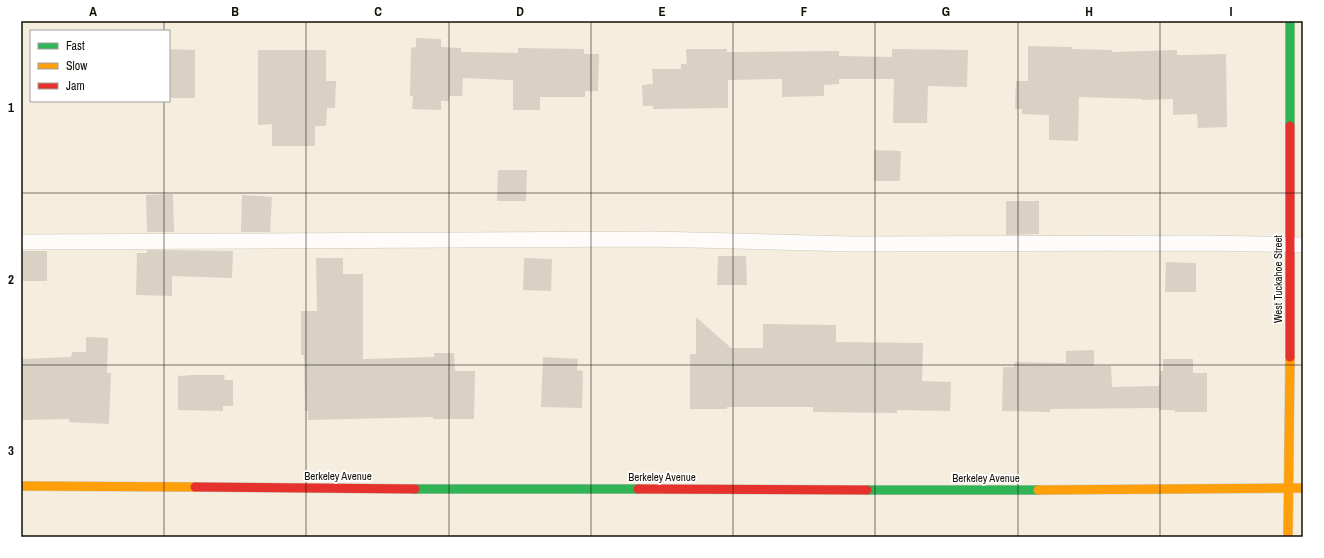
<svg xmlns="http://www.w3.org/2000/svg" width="1324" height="558" font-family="'Archivo Narrow',sans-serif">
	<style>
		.building { fill: #d9d1c4 }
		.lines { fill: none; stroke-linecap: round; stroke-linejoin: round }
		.lane-casing { stroke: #ccc6ba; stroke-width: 16 }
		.fast-casing { stroke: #ccc6ba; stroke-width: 10 }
		.slow-casing { stroke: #ccc6ba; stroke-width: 10 }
		.jam-casing { stroke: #ccc6ba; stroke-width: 10 }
		.lane { stroke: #fefcfa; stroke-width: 15 }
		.fast { stroke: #30b455; stroke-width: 9 }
		.slow { stroke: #ff9f0a; stroke-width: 9 }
		.jam { stroke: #e5322d; stroke-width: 9 }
		.grid { fill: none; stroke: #141006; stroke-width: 1; stroke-opacity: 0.55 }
		.labels { text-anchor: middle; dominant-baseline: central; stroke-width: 3.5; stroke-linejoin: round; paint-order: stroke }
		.street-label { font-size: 11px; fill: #141006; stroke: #fff }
		.neatline { fill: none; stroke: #141006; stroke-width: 1.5 }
		.grid-label { font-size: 13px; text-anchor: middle; font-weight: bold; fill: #141006 }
	</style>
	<rect width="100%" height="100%" fill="#f5eede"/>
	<g class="building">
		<polygon points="416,38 441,39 441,47 461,48 461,52 518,53 518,48 584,49 584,54 599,54 598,91 585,91 585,97 540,97 540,110 513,110 513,80 463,78 462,96 449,96 449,101 441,101 441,110 412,109 413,96 410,96 411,48 416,47"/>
		<polygon points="1028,46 1072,47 1072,49 1112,50 1112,52 1177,50 1177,55 1185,55 1226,54 1227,127 1198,128 1197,114 1173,115 1173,99 1142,100 1142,99 1079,97 1078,141 1049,140 1049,115 1022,114 1022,109 1015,109 1016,81 1028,81"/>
		<polygon points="169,49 195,50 195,98 169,98"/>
		<polygon points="686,49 727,49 727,52 839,51 839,56 892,57 892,49 968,50 967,87 928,86 927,123 893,123 894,79 839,79 839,84 824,85 824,96 782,97 782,79 728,80 728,108 653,109 653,106 643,106 642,85 653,84 652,69 681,69 681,64 687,64"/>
		<polygon points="258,50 326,50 326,81 336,81 335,108 327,108 326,126 315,126 315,146 272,146 272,124 258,125"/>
		<polygon points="874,150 901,151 900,181 874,181"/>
		<polygon points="498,170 527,170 526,201 497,201"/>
		<polygon points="173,194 174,232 147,232 146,195"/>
		<polygon points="242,195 272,197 270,232 241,232"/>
		<polygon points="1006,201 1039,201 1039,234 1006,235"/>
		<polygon points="147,250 233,251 232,278 172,276 172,296 136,295 137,253 147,253"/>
		<rect x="23" y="251" width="24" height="30"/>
		<polygon points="718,256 746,256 747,285 717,285"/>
		<polygon points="316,258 343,258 343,274 363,274 363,359 434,357 434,353 454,353 455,371 475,371 474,419 433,419 433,417 308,420 308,411 305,411 304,355 301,355 301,311 317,311"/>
		<polygon points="524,258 552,259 551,291 523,290"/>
		<polygon points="1166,262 1196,263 1196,292 1165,292"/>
		<polygon points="696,317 731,348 763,348 763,324 836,325 836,342 923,343 922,381 951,382 950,411 897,410 897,413 813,412 813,407 727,407 727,409 690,409 690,354 696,354"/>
		<polygon points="86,337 108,338 107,373 111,373 109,424 69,422 69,419 21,420 21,359 71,357 72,352 86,352"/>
		<polygon points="1094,350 1094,366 1111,366 1112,387 1159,386 1160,371 1163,371 1163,359 1193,359 1193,373 1207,373 1207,412 1175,412 1175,410 1159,410 1159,408 1050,409 1050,412 1002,411 1003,367 1014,367 1015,362 1066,363 1066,351"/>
		<polygon points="543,357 578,359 577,370 583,371 582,408 541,407"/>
		<polygon points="193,375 225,375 224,380 233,380 233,406 223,406 223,411 178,410 178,376"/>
	</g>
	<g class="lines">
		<defs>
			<polyline id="lane" points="21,242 652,239 853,244 1206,243 1303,245"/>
			<g id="fast">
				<polyline points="1290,21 1290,126"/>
				<polyline points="415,489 638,489"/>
				<polyline points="867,490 1038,490"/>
			</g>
			<g id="slow">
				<polyline points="21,486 195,487"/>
				<polyline points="1038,490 1303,488"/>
				<polyline points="1288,537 1290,357"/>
			</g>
			<g id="jam">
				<polyline points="1290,357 1290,126"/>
				<polyline points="195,487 415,489"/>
				<polyline points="638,489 867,490"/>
			</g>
		</defs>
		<use href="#lane" class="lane-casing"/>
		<use href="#fast" class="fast-casing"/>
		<use href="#slow" class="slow-casing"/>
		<use href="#jam" class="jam-casing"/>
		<use href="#lane" class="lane"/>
		<use href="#fast" class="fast"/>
		<use href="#slow" class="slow"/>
		<use href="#jam" class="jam"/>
	</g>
	<path class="grid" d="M164,21V31M306,21V537M449,21V537M591,21V537M733,21V537M875,21V537M1018,21V537M1160,21V537M164,101V537M21,193H1303M21,365H1303"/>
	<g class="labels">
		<g class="street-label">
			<text transform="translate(1278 279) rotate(-90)">West Tuckahoe Street</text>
			<text x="338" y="476">Berkeley Avenue</text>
			<text x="662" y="477">Berkeley Avenue</text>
			<text x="986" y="478">Berkeley Avenue</text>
		</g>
	</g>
	<rect width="1324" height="558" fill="none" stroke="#ffffff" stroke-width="44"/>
	<rect x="30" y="30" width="140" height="72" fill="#ffffff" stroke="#a19f9b"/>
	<rect x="38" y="43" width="20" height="6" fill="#30b455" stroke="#a19f9b"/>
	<text x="66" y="50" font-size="12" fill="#141006">Fast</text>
	<rect x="38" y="63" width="20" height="6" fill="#ff9f0a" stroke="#a19f9b"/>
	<text x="66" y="70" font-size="12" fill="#141006">Slow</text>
	<rect x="38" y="83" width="20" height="6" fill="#e5322d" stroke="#a19f9b"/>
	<text x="66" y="90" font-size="12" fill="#141006">Jam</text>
	<rect x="22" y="22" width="1280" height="514" class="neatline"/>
	<g class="grid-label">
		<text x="93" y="16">A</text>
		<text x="235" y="16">B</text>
		<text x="378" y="16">C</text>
		<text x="520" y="16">D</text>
		<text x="662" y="16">E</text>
		<text x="804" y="16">F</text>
		<text x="946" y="16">G</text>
		<text x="1089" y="16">H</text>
		<text x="1231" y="16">I</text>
		<text x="11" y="112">1</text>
		<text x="11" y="284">2</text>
		<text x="11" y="455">3</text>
	</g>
</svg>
